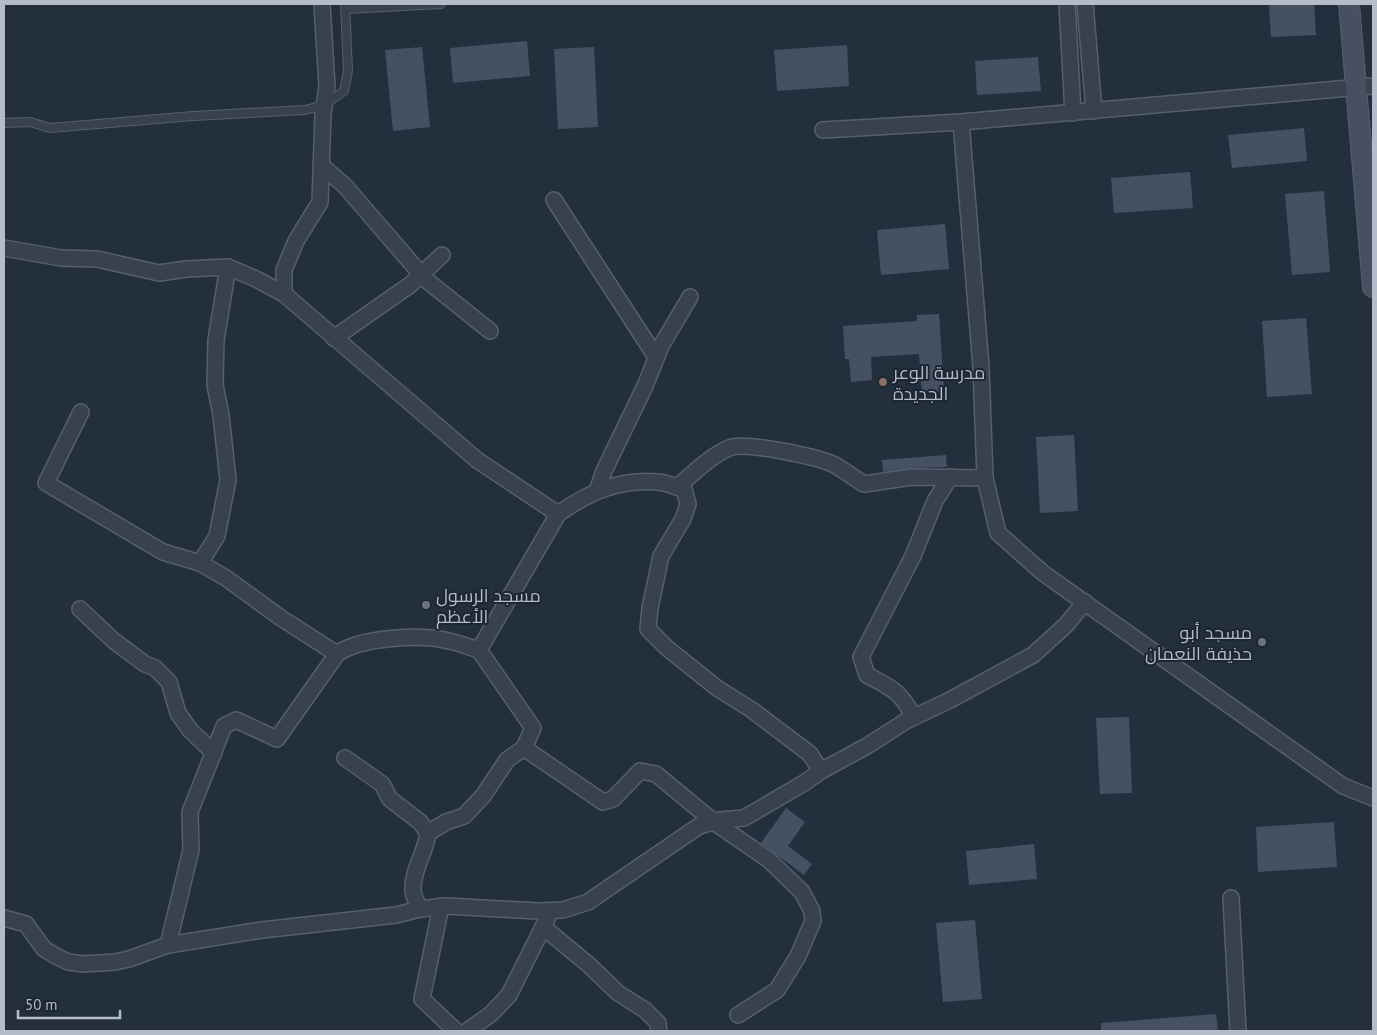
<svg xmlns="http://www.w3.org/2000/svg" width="1377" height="1035" font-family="'PT Sans',Cairo,sans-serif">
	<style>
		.building { fill: #455162 }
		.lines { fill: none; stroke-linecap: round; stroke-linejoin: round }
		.lane-casing { stroke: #565f6c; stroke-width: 10 }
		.street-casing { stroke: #565f6c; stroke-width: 18 }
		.secondary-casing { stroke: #565f6c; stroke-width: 22 }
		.lane { stroke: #38414e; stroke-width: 8 }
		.street { stroke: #38414e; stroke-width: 15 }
		.secondary { stroke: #465061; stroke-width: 20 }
		.education-dot { fill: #8d6e63; stroke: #1d2633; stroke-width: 2 }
		.worship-dot { fill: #6b7280; stroke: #1d2633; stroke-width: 2 }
		.labels { text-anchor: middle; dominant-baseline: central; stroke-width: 4; stroke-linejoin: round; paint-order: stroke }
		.poi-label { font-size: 18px; fill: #b4bcc9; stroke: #1d2633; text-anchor: start }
	</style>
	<rect width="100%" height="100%" fill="#242f3e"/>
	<g class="building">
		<polygon points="1269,4 1314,4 1316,35 1271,37"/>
		<polygon points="527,41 530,76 453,83 450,48"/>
		<polygon points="847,45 849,86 777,91 774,50"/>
		<polygon points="422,47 430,127 393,131 385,50"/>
		<polygon points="594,47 598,127 558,129 554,49"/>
		<polygon points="1038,57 1041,91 977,95 975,61"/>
		<polygon points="1304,128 1307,161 1232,168 1228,135"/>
		<polygon points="1190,172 1193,208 1114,213 1111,178"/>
		<polygon points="1324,191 1330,272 1292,275 1285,194"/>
		<polygon points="945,224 949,269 881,275 877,230"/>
		<polygon points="939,314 944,391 922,392 919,354 871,357 872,380 851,382 849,359 845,359 843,326 917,321 917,315"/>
		<polygon points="1306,318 1312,394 1267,397 1262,321"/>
		<polygon points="1074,435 1078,511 1040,513 1036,437"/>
		<polygon points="946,455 947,467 912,468 883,472 882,460"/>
		<polygon points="1129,717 1132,793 1100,794 1096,718"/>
		<polygon points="786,808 805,822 788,846 812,864 804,875 761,843"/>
		<polygon points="1334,822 1337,867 1258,872 1256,827"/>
		<polygon points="1034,844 1037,879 969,885 966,851"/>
		<polygon points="975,920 982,999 943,1002 936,923"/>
		<polygon points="1216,1014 1218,1031 1101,1031 1101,1023"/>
	</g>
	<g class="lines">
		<defs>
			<g id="lane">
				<polyline points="346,9 441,4"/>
				<polyline points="4,123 30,122 50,128 193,116 305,110 324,105 344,91 348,71 345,4"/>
			</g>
			<g id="street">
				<polyline points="322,4 327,86 323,114 320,202 296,241 284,270 284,294 477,460 558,514"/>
				<polyline points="1067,4 1073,113"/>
				<polyline points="1085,4 1094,111"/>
				<polyline points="961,122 981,367 985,478 998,533 1043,573 1343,786 1373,798"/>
				<polyline points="823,130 961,122 1373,86"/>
				<polyline points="322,166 345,186 425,279 490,331"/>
				<polyline points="554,200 656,357"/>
				<polyline points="4,248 61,258 97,259 159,273 186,269 228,267 256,279 284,294"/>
				<polyline points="334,338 410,285 442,255"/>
				<polyline points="81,412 46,483 163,552 200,563 226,578 281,618 337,654"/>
				<path d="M677,487C693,474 710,456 729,448C745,441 818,457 835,465C845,471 854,478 864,484L912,477L985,478"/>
				<polyline points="597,491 604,471 645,386 661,346 690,297"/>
				<polyline points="200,563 217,536 228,480 221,415 215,385 216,340 228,267"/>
				<polyline points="80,609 114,641 145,664 155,668 169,682 178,713 190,730 214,753"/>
				<path d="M914,717C899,690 893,689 867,675L861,657L913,556L935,501L950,477"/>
				<path d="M345,758L382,784L390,799L420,822L428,833C426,852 412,870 413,890C413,896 417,903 420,909"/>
				<polyline points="428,833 446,822 464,816 483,796 507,760 524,748"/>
				<polyline points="1231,898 1238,1031"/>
				<polyline points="441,906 422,999 456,1031"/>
				<polyline points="4,918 26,924 44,949 56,956 68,962 84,964 115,962 129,959 168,945 262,930 396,915 420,909 446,906 538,911 563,910 588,902 699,826 720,820 744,818 804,783 821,771 867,746 906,721 950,700 1033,655 1066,625 1085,602"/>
				<polyline points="543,927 589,965 618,993 645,1010 658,1023 659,1031"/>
				<path d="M168,945L191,850L190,812L224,726L236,720L277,739L337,654C360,637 422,634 449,641C459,643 469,647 479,650"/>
				<path d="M738,1015L777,990L798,956L813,921L812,911L802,892L769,860L714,822L656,774L640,771L613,799L603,802L524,748L533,728L479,650L558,514C589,492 619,479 657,482C666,482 675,487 684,489L688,504L683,519L661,556L650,608L648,629L667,648L717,688L752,710L810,754L821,771"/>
				<polyline points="467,1031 491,1014 509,995 547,919"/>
			</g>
			<polyline id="secondary" points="1349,4 1373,287"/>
		</defs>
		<use href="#lane" class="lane-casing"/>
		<use href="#street" class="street-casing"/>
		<use href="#secondary" class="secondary-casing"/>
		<use href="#lane" class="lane"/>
		<use href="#street" class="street"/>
		<use href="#secondary" class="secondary"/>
	</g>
	<circle class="education-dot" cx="883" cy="382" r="5"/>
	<g class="worship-dot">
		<circle cx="426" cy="605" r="5"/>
		<circle cx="1262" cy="642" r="5"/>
	</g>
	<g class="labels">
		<g class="poi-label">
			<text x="893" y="372">مدرسة الوعر<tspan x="893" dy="21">الجديدة</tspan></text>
			<text x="436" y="595">مسجد الرسول<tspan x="436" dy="21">الأعظم</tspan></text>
			<text x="1252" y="632" text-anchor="end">مسجد أبو<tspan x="1252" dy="21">حذيفة النعمان</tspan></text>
		</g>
	</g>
	<rect width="1377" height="1035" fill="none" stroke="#b4bcc9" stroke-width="10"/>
	<path d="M18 1010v8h102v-8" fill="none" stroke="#b4bcc9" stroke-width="2.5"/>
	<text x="25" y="1010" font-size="15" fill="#b4bcc9" stroke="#1d2633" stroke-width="4" paint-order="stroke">50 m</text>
</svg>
